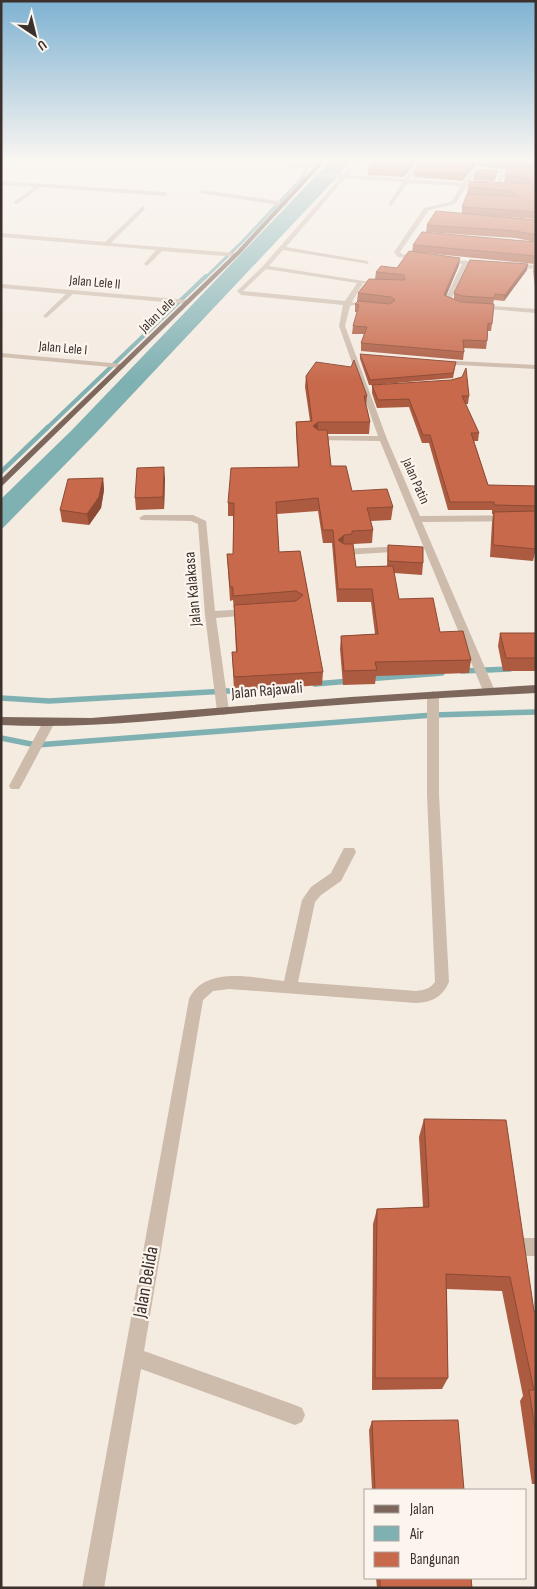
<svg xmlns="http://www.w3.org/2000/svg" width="537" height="1589" font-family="'Sofia Sans Condensed',sans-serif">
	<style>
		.water { fill: #7fb0b2 }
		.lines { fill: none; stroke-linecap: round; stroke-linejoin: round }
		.stream-far3 { stroke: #7fb0b2; stroke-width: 3 }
		.stream-far2 { stroke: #7fb0b2; stroke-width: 4 }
		.stream-far1 { stroke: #7fb0b2; stroke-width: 4.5 }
		.stream { stroke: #7fb0b2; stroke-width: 5.5 }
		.minor { fill: #cdbbac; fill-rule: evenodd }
		.major { fill: #7d675c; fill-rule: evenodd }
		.wall { fill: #ac5a40 }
		.shaded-wall { fill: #8c4a34 }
		.building { fill: #c8694b; stroke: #8c4a34 }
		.labels { text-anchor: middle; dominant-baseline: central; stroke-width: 4.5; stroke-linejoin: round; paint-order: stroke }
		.far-street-label { font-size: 14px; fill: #3b302b; stroke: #fbf5ee }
		.street-label { font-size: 16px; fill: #3b302b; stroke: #fbf5ee }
		.near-street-label { font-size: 19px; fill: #3b302b; stroke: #fbf5ee }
	</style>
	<rect width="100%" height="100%" fill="#f4ebe1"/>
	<polygon class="water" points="332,159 351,159 339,175 95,434 1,530 1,499 72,430"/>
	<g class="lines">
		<polyline class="stream-far3" points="205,278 242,242 303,177 308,166 315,159"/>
		<polyline class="stream-far2" points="46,429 206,276"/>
		<polyline class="stream-far1" points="1,472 48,427"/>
		<g class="stream">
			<polyline points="462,671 510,669"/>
			<polyline points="367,679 442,673"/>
			<polyline points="315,684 350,681"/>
			<polyline points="1,698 49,701 245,690"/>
			<polyline points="1,738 36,745 433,715 536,712"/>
		</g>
		<g class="minor">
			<polygon points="189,159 213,159 321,167 318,169"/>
			<path d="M356,159H361L348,175L405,179L417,164L420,166L410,179L463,183L475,168L505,171L501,184L513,186L510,188L496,186L500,173L476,172L455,204L429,210L400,252L402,254L423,257L421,260L398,257L394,252L424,208L451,202L461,186L408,183L391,206L388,204L403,182L345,178L286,247L367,261L369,264L283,250L269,266L370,282L363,283L352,302L358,304L350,306L345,326L387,439L420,516L536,515V521L422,522L495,691L489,695L483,691L380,441L318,440L314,438L318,436H378L339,326L343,305L241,295L237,291L263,266L340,178L312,176L310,173L343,175ZM266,269L357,283L345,301L243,291Z"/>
			<polygon points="1,181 165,192 168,194 165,196 40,187 16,205 14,202 34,187 1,185"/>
			<polygon points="202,190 285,202 288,204 285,206 200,193"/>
			<polygon points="143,206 145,209 111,243 236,253 239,255 236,257 162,251 147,266 144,264 156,250 1,237 1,233 105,242"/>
			<polygon points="441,259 485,262 488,264 485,266 468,264 451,300 460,305 460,307 456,307 444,301 462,264 443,262"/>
			<polygon points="510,264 536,265 536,269 508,267 508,265"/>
			<polygon points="1,284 188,300 191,302 188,304 73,294 46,318 43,316 66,294 1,288"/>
			<polygon points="478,305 536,309 536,313 476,308 476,306"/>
			<polygon points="1,353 122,364 126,366 122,368 1,357"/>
			<polygon points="436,360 536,365 536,369 439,364 436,364"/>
			<polygon points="144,515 193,515 206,521 215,611 250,609 255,612 250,615 216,618 229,711 227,714 223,715 217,711 205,615 198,524 191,521 141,520 139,518"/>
			<polygon points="405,546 410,549 408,551 344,555 339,552 344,549"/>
			<path d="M433,691L439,695V795L449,982C442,997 433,1002 416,1003L229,989L213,991L203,1000L144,1351L295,1405L302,1408L305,1415L302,1422L295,1425L141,1369L104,1588H82L189,999C205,965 254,978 284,981L302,900L311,887L331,873L344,848H354L356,852L341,881L321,895L315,902L298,982L416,991C424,990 430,989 435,982L427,795V695Z"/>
			<polygon points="48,720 54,724 21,786 19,789 11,789 9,786 42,724"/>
			<polygon points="524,1238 536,1238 536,1256 524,1256 518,1253 515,1247 518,1241"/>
		</g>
		<g class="major">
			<polygon points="322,159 327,159 241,253 1,487 1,479 237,251"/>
			<path d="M536,685V693C437,698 338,704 240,713C160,720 82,729 1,725V717L91,718L351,697Z"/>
		</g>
	</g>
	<g class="wall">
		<polygon points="422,159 461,161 462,159 536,159 536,219 496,216 536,220 536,242 515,238 426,232 427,225 462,213 462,207 512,197 467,194 468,187 504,182 505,176 510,170 475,166 462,181 414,177 414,171 421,162"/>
		<polygon points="416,162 404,177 368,175 368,169"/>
		<polygon points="498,170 495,181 473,180 474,176"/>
		<polygon points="536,242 536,295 533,271 534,264 535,264 425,253 459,265 446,296 492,324 491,331 488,331 487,341 486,349 464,348 464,352 463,360 361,351 361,343 364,334 352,334 353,326 357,312 355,312 355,304 390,304 357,301 358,293 375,279 376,272 397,268 412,252 413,245"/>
		<polygon points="527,270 504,301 494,300 493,304 461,302 454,299 454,293"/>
		<polygon points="360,354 456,362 453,378 373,385 469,396 468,404 465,404 479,433 478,441 474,441 488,485 536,486 536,514 535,514 536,549 533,561 490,557 492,523 493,514 492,514 492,510 448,510 429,443 422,443 409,407 377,408 372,393 372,385 369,385 360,359"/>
		<polygon points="306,376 367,396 366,406 370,422 369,434 328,434 331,466 352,491 393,507 391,520 371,521 373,530 372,543 353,544 356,567 387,566 388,545 423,563 422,575 394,573 399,599 440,632 471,660 469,673 376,676 375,684 343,685 340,649 341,636 375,634 371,602 337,602 332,543 323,543 318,511 277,514 279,552 300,551 323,672 322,685 234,691 232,652 236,652 234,609 233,600 230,601 227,554 233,554 233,516 228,516 228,503 298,467 296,434 296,422 310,421 305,387"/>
		<polygon points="103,478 104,490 101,508 89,525 62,522 60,510"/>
		<polygon points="165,478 164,509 136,510 135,498"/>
		<polygon points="500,633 536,633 536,671 503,671 498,646"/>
		<polygon points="424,1119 534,1311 536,1311 536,1484 532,1484 520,1401 523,1396 502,1291 447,1289 448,1378 442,1389 372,1390 373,1224 377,1209 423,1207 419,1137"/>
		<polygon points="372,1421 464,1490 372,1490 369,1430"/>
		<polygon points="376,1578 471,1578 472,1588 377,1588"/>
	</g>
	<g class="shaded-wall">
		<polygon points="415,159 418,159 416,162 404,177 405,171"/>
		<polygon points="476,160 475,166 462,181 463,175"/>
		<polygon points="460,258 459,265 443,303 444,295"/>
		<polygon points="528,264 527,270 504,301 505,295"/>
		<polygon points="318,422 318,434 313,426"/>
		<polygon points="164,467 165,478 164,509 163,497"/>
		<polygon points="103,478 104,490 101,508 89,525 87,514"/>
		<polygon points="344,535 343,547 338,540"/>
	</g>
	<g class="building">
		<polygon points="374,159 415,159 405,171 368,169"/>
		<polygon points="422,159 461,161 462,159 536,159 536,212 462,207 467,194 515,197 517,196 513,191 468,187 470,181 528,184 530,181 526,177 505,176 507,170 532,169 533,166 476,160 463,175 414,171 422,161"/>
		<polygon points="478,170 498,170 495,177 474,176"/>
		<polygon points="436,211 536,220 536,235 516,231 427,225"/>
		<polygon points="422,232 536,242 536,256 413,245"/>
		<polygon points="409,251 460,258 444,295 461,302 494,304 492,324 488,323 487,341 463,340 464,352 361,343 367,327 353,326 359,305 355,304 358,301 390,304 395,300 391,297 358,293 369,279 405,280 404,275 376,272 381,266 397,268"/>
		<polygon points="470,260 528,264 505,295 495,294 494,298 462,296 454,293"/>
		<polygon points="536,263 536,278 534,264"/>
		<polygon points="360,354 456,362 453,373 370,380"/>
		<polygon points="354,360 367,396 364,396 370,422 318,422 313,426 318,430 327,430 331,466 346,466 352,491 387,489 393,507 367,508 373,530 352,531 352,534 344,535 338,540 344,544 353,544 356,567 393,566 399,599 433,598 440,632 463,631 471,660 375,662 377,670 344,671 341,636 378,634 372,589 338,589 333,530 323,530 318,498 276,502 279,552 300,551 323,672 234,677 232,652 237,652 234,605 296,601 303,595 296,591 233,596 233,587 230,587 227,554 233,554 234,503 228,503 231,468 299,467 296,422 312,421 306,376 316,362 351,367"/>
		<polygon points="466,368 469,396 462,396 479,433 471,433 488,485 536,486 536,506 494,505 494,502 450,502 430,435 423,435 409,399 378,400 372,385 451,380 462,377"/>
		<polygon points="164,467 163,497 135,498 137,468"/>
		<polygon points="103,478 99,497 87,514 60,510 68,479"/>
		<polygon points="535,511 536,549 493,545 494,512"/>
		<polygon points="388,545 423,547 423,563 388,561"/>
		<polygon points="500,633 536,633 536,658 506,658"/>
		<polygon points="424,1119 506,1120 534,1311 536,1311 536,1434 529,1390 534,1390 510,1277 446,1274 448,1378 375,1378 377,1209 429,1207"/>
		<polygon points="458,1420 464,1490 375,1490 372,1421"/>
		<polygon points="380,1578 471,1578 472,1588 380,1588"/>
	</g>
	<linearGradient id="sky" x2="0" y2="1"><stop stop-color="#7eb2d2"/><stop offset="0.42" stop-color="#faf6f2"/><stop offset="1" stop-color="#faf6f2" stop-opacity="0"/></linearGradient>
	<rect width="537" height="381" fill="url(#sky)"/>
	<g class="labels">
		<g class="far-street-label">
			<text transform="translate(95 282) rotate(5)">Jalan Lele II</text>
			<text transform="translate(157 315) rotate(-44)">Jalan Lele</text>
			<text transform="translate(63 348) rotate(5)">Jalan Lele I</text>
			<text transform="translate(416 481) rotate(66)">Jalan Patin</text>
		</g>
		<g class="street-label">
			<text transform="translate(193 589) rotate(-95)">Jalan Kalakasa</text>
			<text transform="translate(267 691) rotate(-5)">Jalan Rajawali</text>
		</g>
		<g class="near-street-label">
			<text transform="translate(146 1282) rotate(-80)">Jalan Belida</text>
		</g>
	</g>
	<rect width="537" height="1589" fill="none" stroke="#3b302b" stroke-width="5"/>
	<rect x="364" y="1489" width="162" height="90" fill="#fbf5ee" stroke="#aea6a0"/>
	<rect x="374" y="1505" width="25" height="8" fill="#7d675c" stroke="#aea6a0"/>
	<text x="410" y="1514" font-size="15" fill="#3b302b">Jalan</text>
	<rect x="374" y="1526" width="25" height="15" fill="#7fb0b2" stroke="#aea6a0"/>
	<text x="410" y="1539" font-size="15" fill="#3b302b">Air</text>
	<rect x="374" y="1552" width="25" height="15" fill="#c8694b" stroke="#aea6a0"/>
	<text x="410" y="1564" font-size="15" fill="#3b302b">Bangunan</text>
	<g transform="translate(35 35) rotate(145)" stroke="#fbf5ee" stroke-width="4" paint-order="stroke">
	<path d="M0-4L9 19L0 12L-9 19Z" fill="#3b302b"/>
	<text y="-8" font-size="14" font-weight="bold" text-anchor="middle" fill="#3b302b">U</text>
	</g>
</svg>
